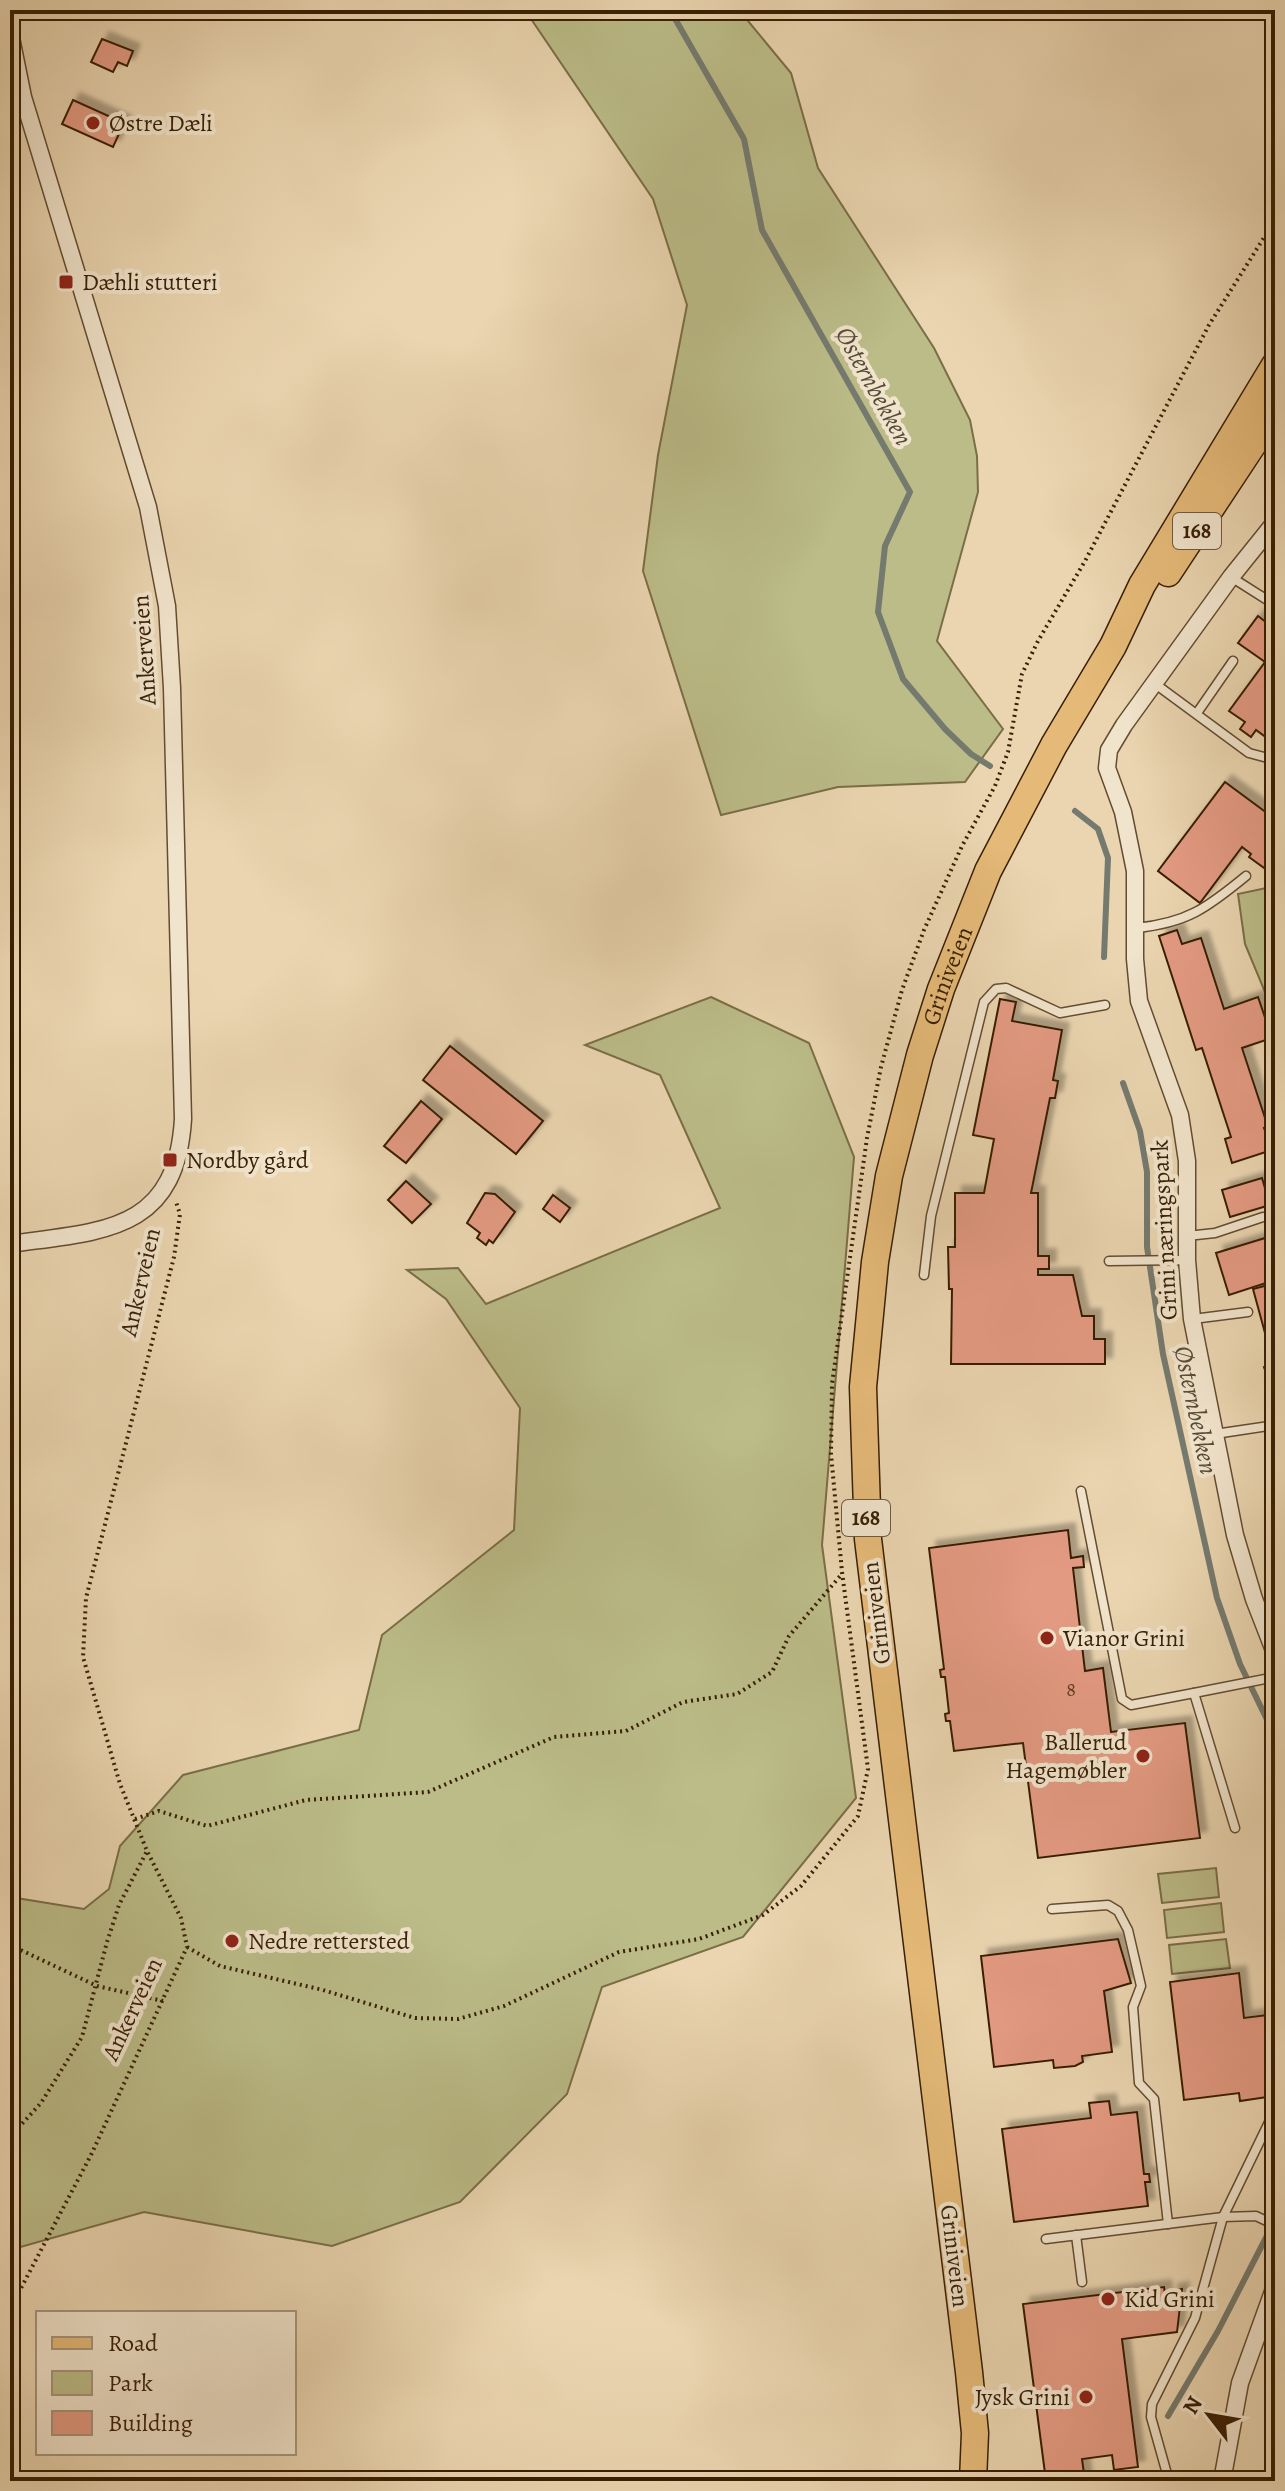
<svg xmlns="http://www.w3.org/2000/svg" width="1285" height="2491" font-family="Alegreya,serif">
	<style>
		.green { fill: #bbbc88; stroke: #7a6e46; stroke-width: 2 }
		.lines { fill: none; stroke-linecap: round; stroke-linejoin: round }
		.stream { stroke: #757a6f; stroke-width: 6 }
		.building { fill: #e39a82; stroke: #381f05; stroke-width: 2; filter: url(#shadow) }
		.service-casing { stroke: #644c30; stroke-width: 11 }
		.minor-casing { stroke: #644c30; stroke-width: 19 }
		.primary-casing { stroke: #381f05; stroke-width: 29 }
		.path { stroke: #381f05; stroke-width: 4; stroke-dasharray: 2 4; stroke-linecap: butt }
		.service { stroke: #f1e4cc; stroke-width: 8 }
		.minor { stroke: #f1e4cc; stroke-width: 16 }
		.primary { stroke: #e5ba78; stroke-width: 26 }
		.poi-dot { fill: #8f2418; stroke: #f1e4cc; stroke-width: 3 }
		.labels { text-anchor: middle; dominant-baseline: central; stroke-width: 8; stroke-linejoin: round; paint-order: stroke }
		.number-label { font-size: 20px; fill: #633e24 }
		.shield { fill: #f1e4cc; stroke: #705a41; stroke-width: 2 }
		.shield-label { font-size: 22px; font-weight: bold; fill: #381f05 }
		.poi-label { font-size: 24px; fill: #381f05; stroke: #f1e4cc; text-anchor: start }
		.street-label { font-size: 24px; fill: #381f05; stroke: #f1e4cc }
		.water-label { font-size: 26px; font-style: italic; fill: #564c3a; stroke: #f1e4cc }
	</style>
	<defs>
		<filter id="shadow"><feDropShadow dx="7" dy="-7" stdDeviation="2" flood-color="#0004"/></filter>
	</defs>
	<rect width="100%" height="100%" fill="#ead5b0"/>
	<filter id="stains"><feTurbulence type="fractalNoise" baseFrequency=".0025" numOctaves="4"/><feColorMatrix values="0 0 0 0 .2 0 0 0 0 .09 0 0 0 0 .02 0 0 0 .5 -.17"/></filter>
	<radialGradient id="worn" r=".72"><stop offset=".6" stop-color="#630" stop-opacity="0"/><stop offset="1" stop-color="#630" stop-opacity=".3"/></radialGradient>
	<g class="green">
		<polygon points="525,10 739,10 791,73 818,168 934,348 970,420 977,456 978,492 937,641 1003,729 965,782 838,787 721,815 643,571 658,455 687,305 653,199"/>
		<polygon points="1275,886 1274,901 1275,1016 1245,944 1238,894"/>
		<polygon points="711,997 809,1043 854,1157 822,1545 856,1798 743,1937 602,1987 567,2094 460,2202 332,2246 144,2212 10,2250 10,1897 84,1909 109,1889 120,1846 183,1775 359,1730 382,1635 514,1530 520,1408 446,1299 407,1270 458,1268 486,1304 720,1208 660,1075 585,1045"/>
		<polygon points="1216,1868 1219,1897 1162,1903 1158,1874"/>
		<polygon points="1221,1903 1224,1932 1167,1938 1164,1910"/>
		<polygon points="1226,1939 1230,1968 1172,1974 1169,1945"/>
	</g>
	<g class="lines">
		<g class="stream">
			<polyline points="670,10 744,139 762,230 910,492 885,546 878,612 903,679 945,729 971,754 990,766"/>
			<polyline points="1075,811 1098,829 1108,858 1104,957"/>
			<polyline points="1123,1083 1140,1131 1147,1172 1147,1247 1163,1354 1217,1598 1240,1664 1275,1736"/>
			<polyline points="1168,2416 1218,2331 1275,2220"/>
		</g>
	</g>
	<g class="building">
		<polygon points="102,39 133,51 127,66 118,62 113,72 91,62"/>
		<polygon points="73,100 124,123 113,147 62,124"/>
		<polygon points="1258,616 1275,629 1275,744 1256,730 1251,737 1240,729 1245,722 1229,711 1265,662 1238,643"/>
		<polygon points="1225,782 1275,819 1275,876 1249,857 1251,854 1242,847 1200,903 1158,871"/>
		<polygon points="1177,930 1182,944 1201,938 1224,1009 1258,997 1272,1038 1242,1048 1268,1127 1264,1128 1272,1150 1232,1163 1225,1139 1231,1137 1202,1048 1196,1050 1159,936"/>
		<polygon points="1000,999 1016,1002 1012,1021 1062,1030 1053,1080 1058,1081 1055,1098 1050,1098 1031,1193 1038,1193 1038,1256 1049,1256 1049,1269 1038,1269 1038,1275 1073,1275 1082,1316 1094,1316 1094,1339 1105,1339 1105,1364 951,1364 952,1289 949,1289 948,1247 955,1247 955,1193 984,1193 994,1139 973,1135"/>
		<polygon points="450,1046 543,1121 516,1154 423,1080"/>
		<polygon points="421,1101 442,1119 406,1163 384,1146"/>
		<polygon points="1262,1178 1270,1205 1230,1217 1222,1190"/>
		<polygon points="406,1181 431,1204 412,1223 388,1200"/>
		<polygon points="485,1193 495,1194 515,1212 493,1243 489,1240 486,1245 477,1238 480,1233 467,1223"/>
		<polygon points="553,1195 570,1208 560,1222 543,1209"/>
		<polygon points="1275,1235 1275,1280 1229,1295 1216,1253"/>
		<polygon points="1268,1285 1275,1311 1275,1342 1268,1344 1253,1289"/>
		<polygon points="1275,1363 1275,1389 1272,1390 1264,1367"/>
		<polygon points="1068,1530 1071,1558 1083,1556 1084,1567 1073,1568 1085,1671 1103,1668 1111,1732 1185,1723 1200,1838 1038,1858 1023,1743 954,1751 950,1721 946,1721 945,1714 949,1713 945,1677 941,1677 940,1670 944,1669 929,1548"/>
		<polygon points="1118,1939 1131,1983 1104,1991 1112,2052 1082,2056 1083,2062 1075,2066 1054,2068 1053,2060 994,2067 981,1956"/>
		<polygon points="1239,1973 1244,2018 1275,2014 1275,2040 1266,2041 1273,2096 1240,2101 1239,2093 1184,2100 1170,1982"/>
		<polygon points="1109,2101 1111,2115 1137,2112 1144,2174 1149,2174 1150,2182 1145,2182 1148,2206 1014,2222 1002,2129 1091,2118 1089,2103"/>
		<polygon points="1164,2287 1166,2302 1172,2301 1171,2291 1182,2289 1177,2332 1122,2339 1138,2467 1114,2470 1112,2455 1082,2459 1085,2481 1046,2481 1023,2304"/>
	</g>
	<g class="lines">
		<defs>
			<g id="service">
				<polyline points="1231,577 1275,605"/>
				<polyline points="1154,683 1249,753 1275,760"/>
				<polyline points="1197,713 1233,661"/>
				<path d="M1136,928C1187,923 1207,908 1246,876"/>
				<polyline points="1187,1236 1215,1233 1263,1217"/>
				<polyline points="1109,1261 1186,1260"/>
				<polyline points="924,1275 931,1216 984,1002 996,989 1006,988 1060,1013 1105,1005"/>
				<polyline points="1193,1319 1248,1312"/>
				<polyline points="1215,1434 1275,1425"/>
				<polyline points="1081,1491 1122,1699 1131,1705 1194,1693 1235,1828"/>
				<polyline points="1194,1693 1275,1677"/>
				<polyline points="1052,1909 1108,1905 1118,1911 1128,1930 1141,1986 1133,2007 1139,2083 1154,2099 1168,2224"/>
				<polyline points="1076,2235 1082,2282"/>
				<polyline points="1046,2239 1223,2217 1256,2216 1275,2225"/>
				<polyline points="1169,2481 1151,2417 1152,2404 1195,2318 1223,2217 1275,2110"/>
			</g>
			<g id="minor">
				<path d="M10,33L23,97L148,507L167,606L172,688L183,1119C176,1233 102,1231 10,1244"/>
				<polyline points="1272,526 1231,577 1124,725 1109,750 1107,768 1123,812 1135,871 1135,959 1139,1001 1180,1115 1187,1161 1187,1260 1192,1319 1235,1535 1254,1599 1275,1653"/>
				<polyline points="1222,2481 1240,2383 1275,2286"/>
			</g>
			<g id="primary">
				<polyline points="1168,573 1275,411"/>
				<path id="s1" d="M973,2481L975,2433L969,2372L868,1539L863,1387L875,1262L889,1176L920,1055L941,989L988,871L1054,745L1113,646L1142,585L1275,365"/>
			</g>
		</defs>
		<use href="#service" class="service-casing"/>
		<use href="#minor" class="minor-casing"/>
		<use href="#primary" class="primary-casing"/>
		<g class="path">
			<polyline points="135,1819 159,1811 207,1826 306,1800 428,1792 554,1737 626,1731 683,1702 737,1694 772,1672 789,1636 841,1575"/>
			<polyline points="10,1945 97,1986 163,2001"/>
			<polyline points="187,1947 220,1966 323,1990 415,2018 458,2019 504,2006 619,1952 699,1939 763,1915 801,1886 858,1816 868,1769 842,1572 831,1454 832,1384 867,1138 881,1067 902,990 924,930 962,846 995,786 1008,752 1022,674 1038,641 1085,561 1209,325 1275,220"/>
			<polyline points="10,2137 41,2103 82,2037 107,1942 119,1905 147,1851"/>
			<polyline points="10,2274 12,2300"/>
			<polyline points="10,2309 91,2155 187,1947 181,1918 147,1851 120,1784 83,1657 86,1598 174,1257 180,1214 176,1202"/>
		</g>
		<use href="#service" class="service"/>
		<use href="#minor" class="minor"/>
		<use href="#primary" class="primary"/>
	</g>
	<g class="poi-dot">
		<circle cx="93" cy="123" r="8"/>
		<rect x="58" y="274" width="16" height="16" rx="4"/>
		<rect x="162" y="1152" width="16" height="16" rx="4"/>
		<circle cx="1047" cy="1638" r="8"/>
		<circle cx="1143" cy="1756" r="8"/>
		<circle cx="232" cy="1941" r="8"/>
		<circle cx="1108" cy="2299" r="8"/>
		<circle cx="1086" cy="2397" r="8"/>
	</g>
	<g class="labels">
		<g class="number-label">
			<text x="1071" y="1689">8</text>
		</g>
		<g class="shield">
			<rect x="1173" y="513" width="48" height="36" rx="6"/>
			<rect x="842" y="1500" width="48" height="36" rx="6"/>
		</g>
		<g class="shield-label">
			<text x="1197" y="531">168</text>
			<text x="866" y="1518">168</text>
		</g>
		<g class="poi-label">
			<text x="109" y="123">Østre Dæli</text>
			<text x="82" y="282">Dæhli stutteri</text>
			<text x="186" y="1160">Nordby gård</text>
			<text x="1063" y="1638">Vianor Grini</text>
			<text x="1127" y="1742" text-anchor="end">Ballerud<tspan x="1127" dy="28">Hagemøbler</tspan></text>
			<text x="248" y="1941">Nedre rettersted</text>
			<text x="1124" y="2299">Kid Grini</text>
			<text x="1070" y="2397" text-anchor="end">Jysk Grini</text>
		</g>
		<g class="street-label">
			<text transform="translate(144 650) rotate(-94)">Ankerveien</text>
			<text stroke="none"><textPath href="#s1" startOffset="1522">Griniveien</textPath></text>
			<text transform="translate(1164 1230) rotate(-93)">Grini næringspark</text>
			<text transform="translate(140 1282) rotate(-77)">Ankerveien</text>
			<text transform="translate(876 1613) rotate(-97)">Griniveien</text>
			<text transform="translate(132 2009) rotate(-65)">Ankerveien</text>
			<text transform="translate(955 2256) rotate(83)">Griniveien</text>
		</g>
		<g class="water-label">
			<text transform="translate(874 386) rotate(61)">Østernbekken</text>
			<text transform="translate(1196 1410) rotate(78)">Østernbekken</text>
		</g>
	</g>
	<rect width="1285" height="2491" fill="none" stroke="#ead5b0" stroke-width="40"/>
	<rect x="12" y="12" width="1261" height="2467" fill="none" stroke="#381f05" stroke-width="4"/>
	<rect x="20" y="20" width="1245" height="2451" fill="none" stroke="#381f05" stroke-width="2"/>
	<rect x="36" y="2311" width="260" height="144" fill="#f1e4cc" stroke="#a7957c" stroke-width="2"/>
	<rect x="52" y="2337" width="40" height="12" fill="#e5ba78" stroke="#a7957c" stroke-width="2"/>
	<text x="108" y="2351" font-size="24" fill="#381f05">Road</text>
	<rect x="52" y="2371" width="40" height="24" fill="#bbbc88" stroke="#a7957c" stroke-width="2"/>
	<text x="108" y="2391" font-size="24" fill="#381f05">Park</text>
	<rect x="52" y="2411" width="40" height="24" fill="#e39a82" stroke="#a7957c" stroke-width="2"/>
	<text x="108" y="2431" font-size="24" fill="#381f05">Building</text>
	<g transform="translate(1209 2415) rotate(301)" stroke="#f1e4cc" stroke-width="6" paint-order="stroke">
	<path d="M0-6L14 30L0 20L-14 30Z" fill="#381f05"/>
	<text y="-12" font-size="22" font-weight="bold" text-anchor="middle" fill="#381f05">N</text>
	</g>
	<rect width="100%" height="100%" filter="url(#stains)"/>
	<rect width="100%" height="100%" fill="url(#worn)"/>
</svg>
